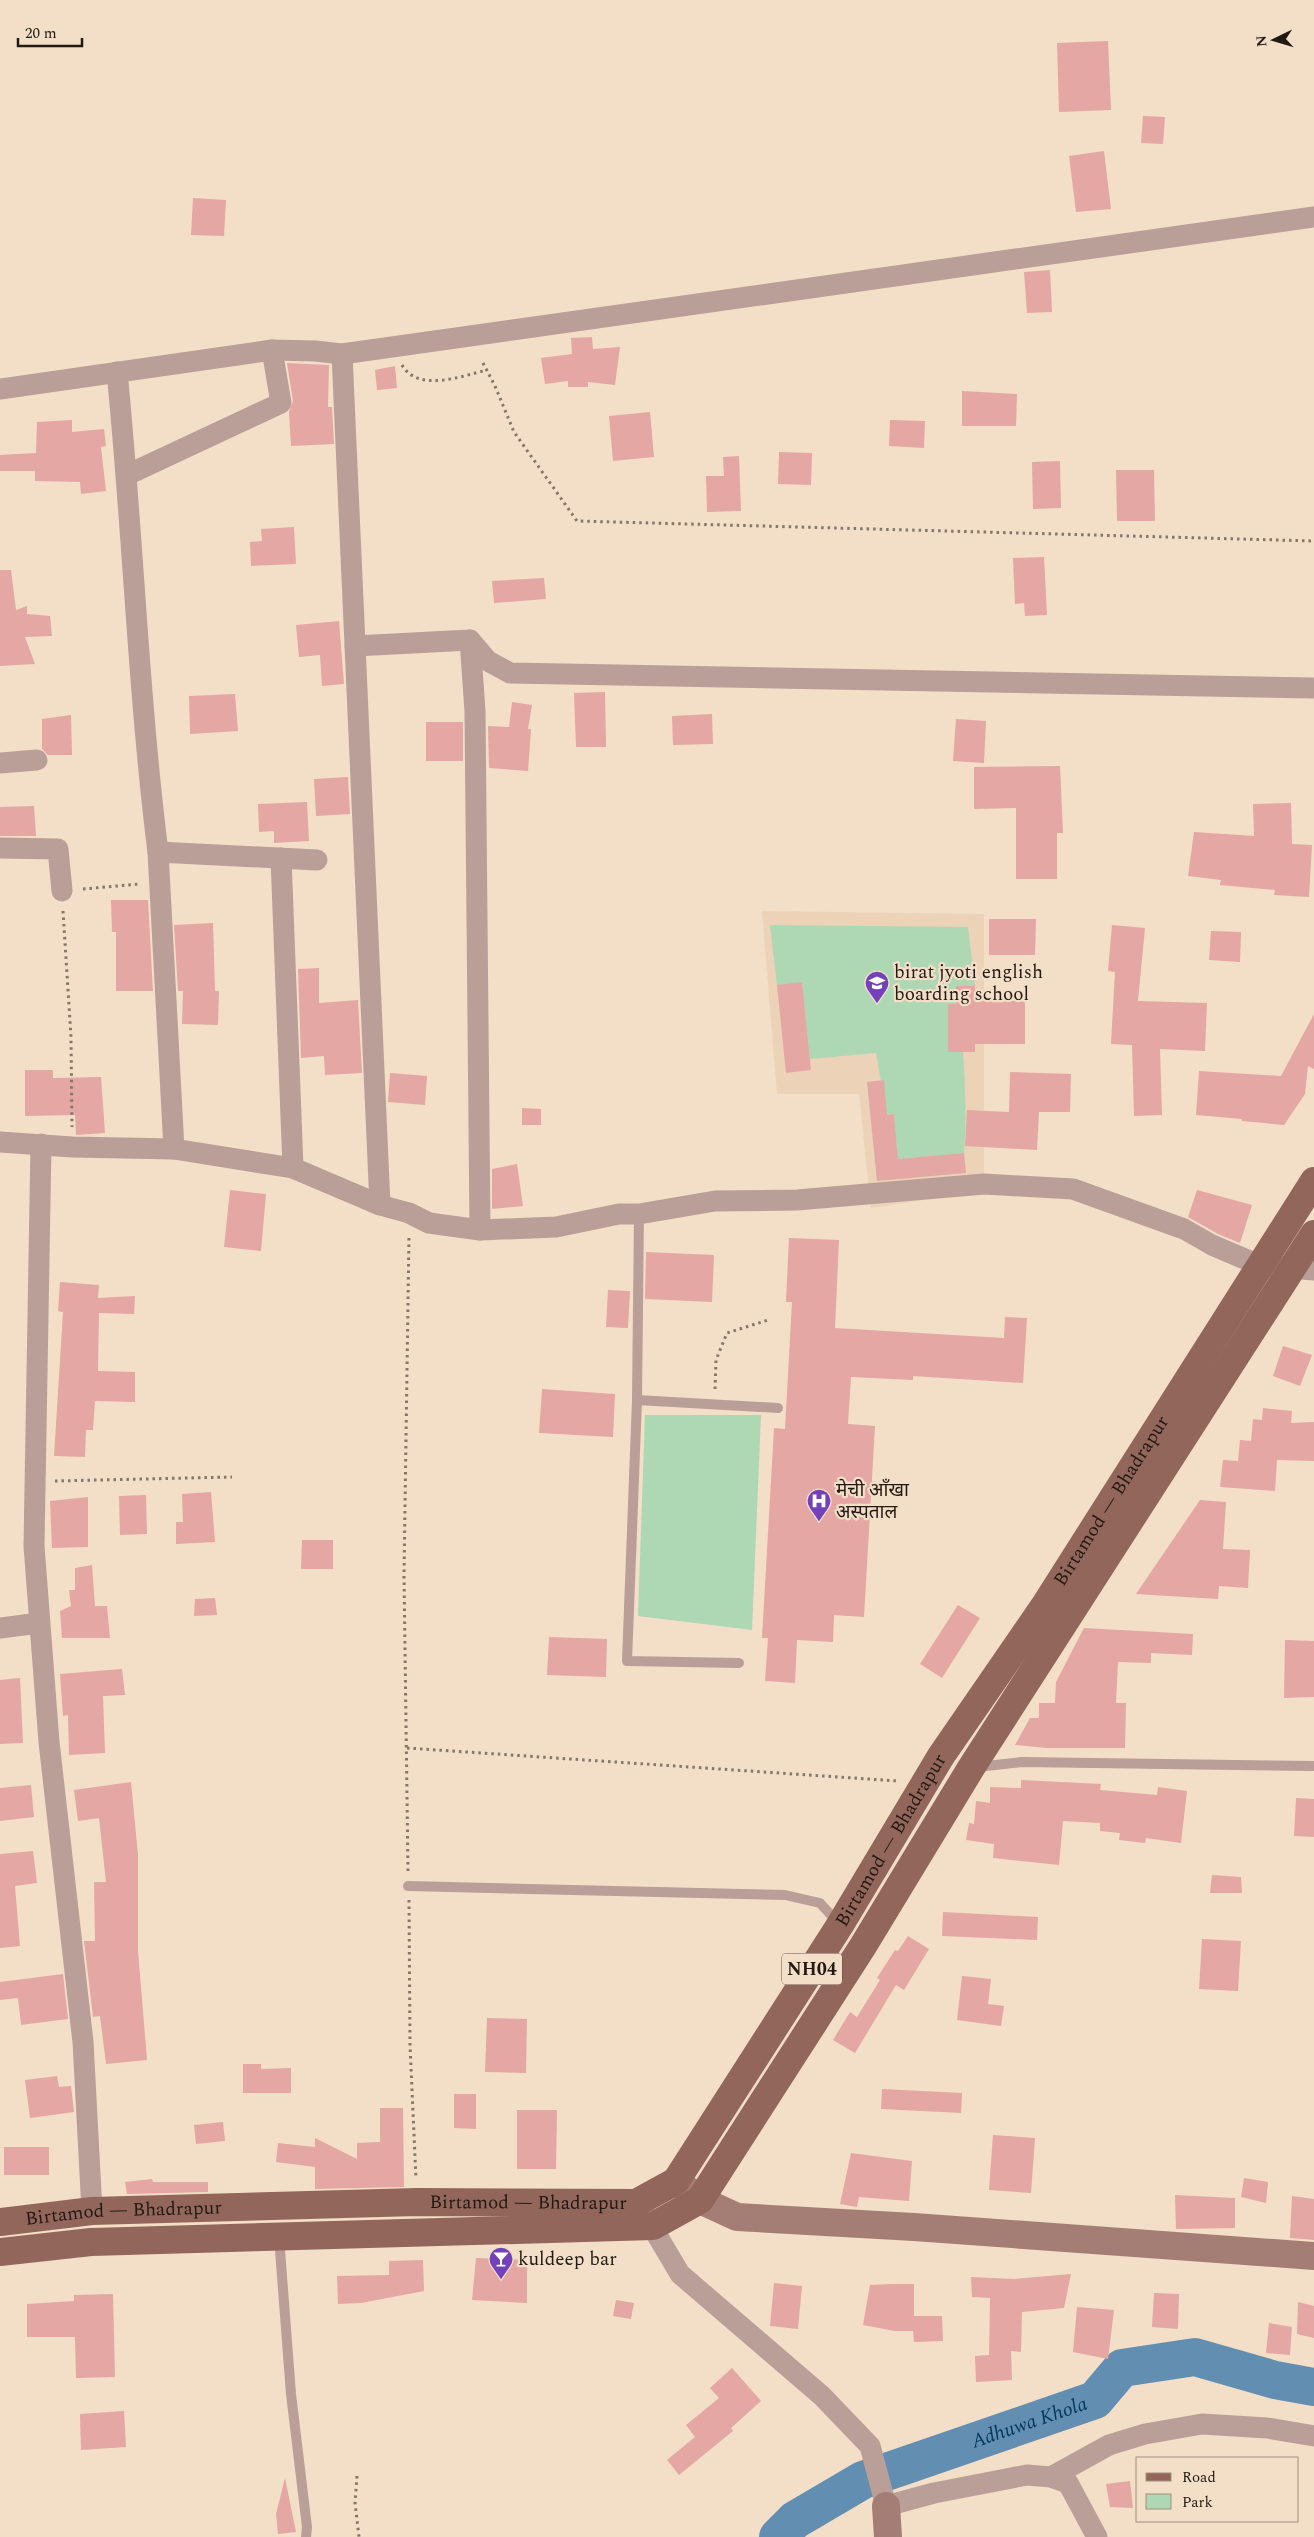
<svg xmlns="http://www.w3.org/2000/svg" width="1314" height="2537" font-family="Spectral,'Noto Sans Devanagari',serif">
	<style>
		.built { fill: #ecd2b7 }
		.green { fill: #aed7b3 }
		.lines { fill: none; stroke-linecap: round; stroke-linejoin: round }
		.river { stroke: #628eb1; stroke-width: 38 }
		.building { fill: #e4a7a3 }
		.path { stroke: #847668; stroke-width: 3; stroke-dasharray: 2.5 4; stroke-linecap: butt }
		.lane { stroke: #b99f98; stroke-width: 10 }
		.street { stroke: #b99f98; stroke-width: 21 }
		.secondary { stroke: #a47e74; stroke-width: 28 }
		.primary { stroke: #93665b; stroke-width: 28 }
		.labels { text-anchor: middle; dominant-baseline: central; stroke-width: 4.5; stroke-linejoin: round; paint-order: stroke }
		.shield { fill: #f3dec8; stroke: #615549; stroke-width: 1 }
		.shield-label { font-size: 18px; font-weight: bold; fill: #221a12 }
		.poi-label { font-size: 19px; fill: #221a12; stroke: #f3dec8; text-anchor: start }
		.street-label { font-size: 19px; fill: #221a12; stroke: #f3dec8 }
		.water-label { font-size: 20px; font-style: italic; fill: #00375a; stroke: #f3dec8 }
	</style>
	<rect width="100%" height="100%" fill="#f3dec8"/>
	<polygon class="built" points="762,911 984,914 984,1184 982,1191 871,1208 859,1094 777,1094"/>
	<g class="green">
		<path d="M770,925L968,927L975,986H957C956,1008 961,1029 963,1052C965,1085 967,1119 964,1153L898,1159L894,1114L887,1115L876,1053L810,1059L802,983L777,985Z"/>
		<polygon points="645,1415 761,1415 752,1630 638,1616"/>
	</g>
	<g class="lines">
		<path class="river" id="s1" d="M778,2537L795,2520L863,2480L1095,2400L1122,2368L1195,2357L1275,2380L1314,2387"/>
	</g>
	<g class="building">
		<polygon points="1108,41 1111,110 1059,112 1057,43"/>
		<polygon points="1143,116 1165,117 1163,144 1141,143"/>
		<polygon points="1104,151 1111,209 1076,212 1069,156"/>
		<polygon points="193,198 226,200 224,236 191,235"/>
		<polygon points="1050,270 1052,312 1027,313 1024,272"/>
		<polygon points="592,337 593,349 620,347 615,385 588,382 588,387 568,387 568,381 545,384 541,358 572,354 571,338"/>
		<polygon points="287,363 329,365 328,407 332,407 334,444 291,446 289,412 293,401"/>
		<polygon points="395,366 397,388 377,390 375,370"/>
		<polygon points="962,391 1017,394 1016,426 962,426"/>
		<polygon points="650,412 654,457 613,461 609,416"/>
		<polygon points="72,420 72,432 104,429 106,446 101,447 106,491 81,494 80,482 35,481 35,471 0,471 0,455 36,453 37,422"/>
		<polygon points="890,420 925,421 924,448 889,446"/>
		<polygon points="779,452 812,453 811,485 778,484"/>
		<polygon points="739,456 741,511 707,512 706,476 724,476 723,457"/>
		<polygon points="1060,461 1061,508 1033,509 1032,462"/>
		<polygon points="1116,470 1154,470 1155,521 1117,521"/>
		<polygon points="294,527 296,564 251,566 250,542 262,541 261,529"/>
		<polygon points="1044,557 1047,615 1025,616 1024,603 1015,604 1013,558"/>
		<polygon points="0,570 11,570 16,610 27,606 27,614 50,616 52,636 25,637 35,664 0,666"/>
		<polygon points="544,578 546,599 494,603 492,581"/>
		<polygon points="339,621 344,684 322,686 320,655 299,657 296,625"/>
		<polygon points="605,692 606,747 576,747 574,693"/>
		<polygon points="235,694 238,731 190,734 189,696"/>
		<polygon points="512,702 532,705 528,729 531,729 528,771 489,768 488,726 509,727"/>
		<polygon points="712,714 713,744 673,745 672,716"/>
		<polygon points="71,715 72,755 48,755 42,749 42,719"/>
		<polygon points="956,719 986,721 984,763 953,761"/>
		<rect x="426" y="722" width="37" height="39"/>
		<polygon points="1060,766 1063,833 1057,833 1057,879 1016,879 1016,808 974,809 974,767"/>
		<polygon points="348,777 350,814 316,816 314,779"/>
		<polygon points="307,802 309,841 274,843 274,831 259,832 258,804"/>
		<polygon points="1291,803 1292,844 1312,845 1309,897 1274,895 1275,890 1220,885 1221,880 1188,876 1194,832 1254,836 1253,804"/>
		<polygon points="34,806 36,836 0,836 0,807"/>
		<polygon points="111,900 148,900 153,991 116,991 116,932 112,932"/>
		<polygon points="989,919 1036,919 1035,955 989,955"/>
		<polygon points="213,923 215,991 219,991 218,1025 182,1024 183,991 178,991 174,925"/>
		<polygon points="1112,925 1145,928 1138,1001 1207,1003 1205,1051 1160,1049 1162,1115 1134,1116 1132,1045 1111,1044 1115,972 1108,971"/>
		<polygon points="1211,931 1241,932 1240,962 1209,960"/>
		<polygon points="319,968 319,1003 358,1000 362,1073 325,1075 324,1056 301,1058 298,969"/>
		<polygon points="802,982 811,1070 786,1073 777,985"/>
		<polygon points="956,986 975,986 975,1001 1025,1001 1025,1044 975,1044 975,1052 948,1052 948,1004 956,1004"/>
		<polygon points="1314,1014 1314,1069 1308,1066 1305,1094 1284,1125 1242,1121 1242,1119 1196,1115 1199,1071 1281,1076"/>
		<polygon points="25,1070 53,1070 53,1078 101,1077 105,1133 76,1135 75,1115 25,1116"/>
		<polygon points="1010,1072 1071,1074 1070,1112 1039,1112 1037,1150 965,1146 967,1110 1009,1112"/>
		<polygon points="390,1073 427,1076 425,1105 388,1102"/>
		<polygon points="884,1080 887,1115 894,1114 898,1159 964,1153 966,1173 877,1181 867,1082"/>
		<polygon points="522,1108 541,1109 541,1125 522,1125"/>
		<polygon points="517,1164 523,1206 492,1209 492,1169"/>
		<polygon points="230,1190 266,1194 261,1251 224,1247"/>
		<polygon points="1197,1190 1252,1205 1240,1243 1218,1234 1188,1217"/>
		<polygon points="789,1238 839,1240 835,1328 1004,1338 1005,1317 1027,1318 1023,1383 913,1376 913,1380 851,1377 848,1424 875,1426 864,1617 834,1615 833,1642 797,1640 795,1683 765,1681 768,1638 762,1638 774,1428 785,1429 792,1302 786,1302"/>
		<polygon points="646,1252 714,1255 712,1302 645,1299"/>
		<polygon points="60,1282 99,1285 98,1298 135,1296 134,1314 99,1313 98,1371 135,1372 135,1402 95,1401 93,1430 86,1430 85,1457 54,1456 63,1312 58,1311"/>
		<polygon points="608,1290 630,1291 628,1328 606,1327"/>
		<polygon points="1283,1346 1312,1355 1300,1386 1273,1376"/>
		<polygon points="542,1389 615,1394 613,1437 539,1433"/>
		<polygon points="1263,1408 1292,1411 1291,1423 1314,1422 1314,1461 1277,1460 1275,1491 1220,1487 1223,1460 1238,1461 1240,1440 1251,1441 1253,1419 1262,1420"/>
		<polygon points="211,1492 215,1542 176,1544 176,1522 183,1522 182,1494"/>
		<polygon points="146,1495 147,1534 120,1535 119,1496"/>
		<polygon points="88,1497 88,1547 52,1548 50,1501"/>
		<polygon points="1200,1500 1226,1502 1223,1549 1250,1550 1248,1588 1219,1586 1218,1599 1136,1594"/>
		<polygon points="302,1540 333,1540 333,1569 301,1569"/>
		<polygon points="92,1565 95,1606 107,1606 110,1638 62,1638 60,1611 71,1606 69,1590 75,1590 75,1568"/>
		<polygon points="215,1598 217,1615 194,1616 195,1599"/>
		<polygon points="958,1605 980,1618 942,1678 920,1664"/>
		<polygon points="1084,1628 1193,1634 1192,1655 1151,1653 1151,1663 1118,1662 1116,1703 1126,1703 1125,1748 1047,1748 1015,1745 1030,1718 1039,1718 1039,1703 1055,1703 1056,1682"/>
		<polygon points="549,1637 607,1639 606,1677 547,1675"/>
		<polygon points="1285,1640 1314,1641 1314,1697 1284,1698"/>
		<polygon points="122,1669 125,1695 103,1696 105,1753 69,1755 68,1715 63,1716 60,1674"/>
		<polygon points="20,1678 23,1743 0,1744 0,1680"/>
		<polygon points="1021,1780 1101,1784 1100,1790 1157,1795 1158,1787 1187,1791 1181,1843 1146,1838 1145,1843 1119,1840 1120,1833 1100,1831 1100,1823 1063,1821 1059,1865 993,1858 994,1844 966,1840 969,1823 974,1824 976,1801 990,1803 990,1787 1021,1788"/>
		<polygon points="131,1782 138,1855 138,1951 147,2060 106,2064 100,2016 93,2017 84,1941 95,1941 94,1882 106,1882 99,1818 78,1821 74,1790"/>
		<polygon points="31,1785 34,1817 0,1821 0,1788"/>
		<polygon points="1296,1798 1314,1799 1314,1837 1294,1836"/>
		<polygon points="33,1851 37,1883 15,1886 20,1946 0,1948 0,1854"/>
		<polygon points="1212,1875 1241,1877 1242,1893 1210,1893"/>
		<polygon points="943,1912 1038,1917 1037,1940 942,1936"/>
		<polygon points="908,1936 929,1949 904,1990 896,1985 855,2053 833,2040 850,2012 857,2017 880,1980 877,1978 895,1950 898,1951"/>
		<polygon points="1202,1939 1241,1941 1238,1991 1199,1989"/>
		<polygon points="63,1974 68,2019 21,2025 18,1998 0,2000 0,1982"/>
		<polygon points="962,1976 991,1979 988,2004 1004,2006 1001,2026 957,2020"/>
		<polygon points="487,2018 527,2019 526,2073 485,2072"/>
		<polygon points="243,2064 261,2064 261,2069 291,2068 291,2093 243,2093"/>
		<polygon points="57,2076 59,2087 71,2086 74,2112 30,2118 25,2080"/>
		<polygon points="882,2089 962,2093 961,2113 881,2109"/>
		<polygon points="454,2094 476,2094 476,2129 454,2128"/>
		<polygon points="380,2108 403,2108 404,2187 315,2189 315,2167 276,2162 278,2143 315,2147 315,2138 357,2159 357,2143 380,2142"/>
		<polygon points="517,2110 557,2110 556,2169 517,2169"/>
		<polygon points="223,2122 225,2141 196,2144 194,2125"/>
		<polygon points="993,2135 1035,2138 1031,2193 989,2190"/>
		<rect x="4" y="2147" width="45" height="28"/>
		<polygon points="851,2153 912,2161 909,2201 859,2197 857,2207 840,2204"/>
		<polygon points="1244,2178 1268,2182 1266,2203 1241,2197"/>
		<polygon points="152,2179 153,2182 208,2182 208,2192 127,2194 125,2182"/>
		<polygon points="1175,2195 1235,2198 1235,2228 1176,2229"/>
		<polygon points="1292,2196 1314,2199 1314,2240 1290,2238"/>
		<polygon points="476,2258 527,2260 527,2303 472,2300"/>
		<polygon points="423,2260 424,2291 361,2303 338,2304 337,2276 389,2275 389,2261"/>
		<polygon points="1071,2274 1064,2308 1022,2312 1021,2352 1011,2351 1012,2380 976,2382 975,2356 989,2355 990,2298 972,2297 971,2277 1014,2279"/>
		<polygon points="774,2283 802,2286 798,2329 770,2326"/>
		<polygon points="891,2284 914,2284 914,2316 942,2316 943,2341 914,2342 913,2331 895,2331 863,2325 870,2285"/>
		<polygon points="1154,2293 1179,2294 1178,2329 1152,2327"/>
		<polygon points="113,2294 115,2377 76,2378 75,2337 27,2337 27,2304 74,2301 74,2295"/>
		<polygon points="616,2300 634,2303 631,2319 613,2316"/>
		<polygon points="1298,2302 1314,2306 1314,2338 1297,2334"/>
		<polygon points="1077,2307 1114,2310 1108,2359 1073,2352"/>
		<polygon points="1269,2323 1292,2327 1290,2355 1266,2353"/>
		<polygon points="732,2368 761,2401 731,2428 733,2431 679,2475 667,2460 695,2437 686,2425 719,2398 710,2388"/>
		<polygon points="124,2411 126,2447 81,2450 80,2414"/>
		<polygon points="285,2478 296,2532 278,2534 276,2514"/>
		<polygon points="1130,2481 1133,2508 1110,2507 1106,2484"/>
	</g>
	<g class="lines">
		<g class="path">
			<polyline points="483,363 495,386 514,432 577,521 1314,541"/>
			<path d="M402,365C418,393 462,376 487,370"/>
			<polyline points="83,889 139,884"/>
			<polyline points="63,911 71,1037 72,1127"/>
			<polyline points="715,1389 716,1360 727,1333 768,1320"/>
			<polyline points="55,1481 232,1477"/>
			<polyline points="407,1748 898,1781"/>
			<polyline points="408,1871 404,1575 409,1235"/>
			<polyline points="409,1900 410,2045 416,2179"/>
			<polyline points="357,2476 355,2503 359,2537"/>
		</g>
		<g class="lane">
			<polyline points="639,1214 637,1400 627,1661 739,1663"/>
			<polyline points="637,1400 778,1408"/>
			<polyline points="977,1767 1022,1762 1314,1766"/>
			<polyline points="408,1886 785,1895 820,1903 839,1924"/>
			<polyline points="279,2237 291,2394 307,2527 306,2537"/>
		</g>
		<g class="street">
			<polyline points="342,354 380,1205"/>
			<path d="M117,372C133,532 138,693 158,852"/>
			<polyline points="0,389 272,350 315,351 342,354 1314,217"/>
			<polyline points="127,475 281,403 272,350"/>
			<polyline points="355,646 470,640"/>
			<polyline points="0,763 37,760"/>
			<polyline points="0,848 58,849 62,891"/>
			<polyline points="281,858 293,1168"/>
			<polyline points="0,1142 72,1147 174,1149 293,1168 380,1205 409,1213 429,1223 480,1230 556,1227 619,1214 639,1214 715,1201 797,1200 984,1184 1073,1189 1184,1229 1212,1245 1261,1266 1314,1270"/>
			<polyline points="41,1144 34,1546 49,1742 83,2042 92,2211"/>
			<polyline points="174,1149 158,852 317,860"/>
			<polyline points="480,1230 475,711 470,640 488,661 510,673 1314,688"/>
			<polyline points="0,1628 39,1623"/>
			<polyline points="645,2215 680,2274 822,2396 870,2446 886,2506 934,2493 1027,2475 1051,2477 1068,2483 1097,2537"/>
			<polyline points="1051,2477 1109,2445 1145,2434 1202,2424 1267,2428 1314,2436"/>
		</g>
		<g class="secondary">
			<polyline points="676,2181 700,2200 737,2217 914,2227 1314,2256"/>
			<polyline points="886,2506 888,2537"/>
		</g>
		<g class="primary">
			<path id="s2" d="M0,2222L92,2211L417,2202L636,2203L676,2181L840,1925L941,1756L1045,1605L1314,1181"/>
			<polyline points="0,2252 91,2242 653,2226 700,2200 863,1946 971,1768 1314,1234"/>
		</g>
	</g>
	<defs>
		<symbol id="school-pin" viewBox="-11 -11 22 30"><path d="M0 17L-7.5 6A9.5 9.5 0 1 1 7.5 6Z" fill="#7342ba" stroke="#f3dec8"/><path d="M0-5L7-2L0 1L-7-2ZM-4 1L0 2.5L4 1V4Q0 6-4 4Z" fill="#fff"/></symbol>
		<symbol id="hospital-pin" viewBox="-11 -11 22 30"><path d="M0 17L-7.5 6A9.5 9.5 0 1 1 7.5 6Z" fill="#7342ba" stroke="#f3dec8"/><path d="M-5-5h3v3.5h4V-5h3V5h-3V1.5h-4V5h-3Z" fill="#fff"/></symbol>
		<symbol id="bar-pin" viewBox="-11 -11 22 30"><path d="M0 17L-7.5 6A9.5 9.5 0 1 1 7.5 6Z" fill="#7342ba" stroke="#f3dec8"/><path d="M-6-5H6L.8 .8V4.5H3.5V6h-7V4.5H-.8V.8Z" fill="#fff"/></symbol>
	</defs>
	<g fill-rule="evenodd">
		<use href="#school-pin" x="863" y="969" width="28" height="38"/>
		<use href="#hospital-pin" x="805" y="1487" width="28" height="38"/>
		<use href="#bar-pin" x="487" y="2245" width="28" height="38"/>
	</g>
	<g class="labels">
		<rect class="shield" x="782" y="1953.5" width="60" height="31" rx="4"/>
		<g class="shield-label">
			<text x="812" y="1969">NH04</text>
		</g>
		<g class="poi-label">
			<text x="894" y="972">birat jyoti english<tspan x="894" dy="22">boarding school</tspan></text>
			<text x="836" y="1490">मेची आँखा<tspan x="836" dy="22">अस्पताल</tspan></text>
			<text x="518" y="2259">kuldeep bar</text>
		</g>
		<g class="street-label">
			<text stroke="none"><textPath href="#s2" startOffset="1490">Birtamod — Bhadrapur</textPath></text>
			<text stroke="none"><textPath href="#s2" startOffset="1085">Birtamod — Bhadrapur</textPath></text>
			<text stroke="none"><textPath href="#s2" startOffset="529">Birtamod — Bhadrapur</textPath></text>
			<text stroke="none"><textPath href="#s2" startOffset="124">Birtamod — Bhadrapur</textPath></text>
		</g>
		<g class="water-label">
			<text stroke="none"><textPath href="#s1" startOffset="279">Adhuwa Khola</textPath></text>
		</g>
	</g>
	<rect x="1136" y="2457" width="162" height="65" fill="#f3dec8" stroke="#9f907f"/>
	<rect x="1146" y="2473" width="25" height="8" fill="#93665b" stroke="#9f907f"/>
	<text x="1182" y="2482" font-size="15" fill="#221a12">Road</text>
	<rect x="1146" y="2494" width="25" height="15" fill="#aed7b3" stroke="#9f907f"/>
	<text x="1182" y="2507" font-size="15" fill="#221a12">Park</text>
	<g transform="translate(1274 40) rotate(265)" stroke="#f3dec8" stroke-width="4" paint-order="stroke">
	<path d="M0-4L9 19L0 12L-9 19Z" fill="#221a12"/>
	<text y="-8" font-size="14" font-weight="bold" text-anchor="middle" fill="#221a12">N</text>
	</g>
	<path d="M18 38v8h64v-8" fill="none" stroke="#221a12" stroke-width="2.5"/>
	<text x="25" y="38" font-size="15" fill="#221a12" stroke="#f3dec8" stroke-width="4" paint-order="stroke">20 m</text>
</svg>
